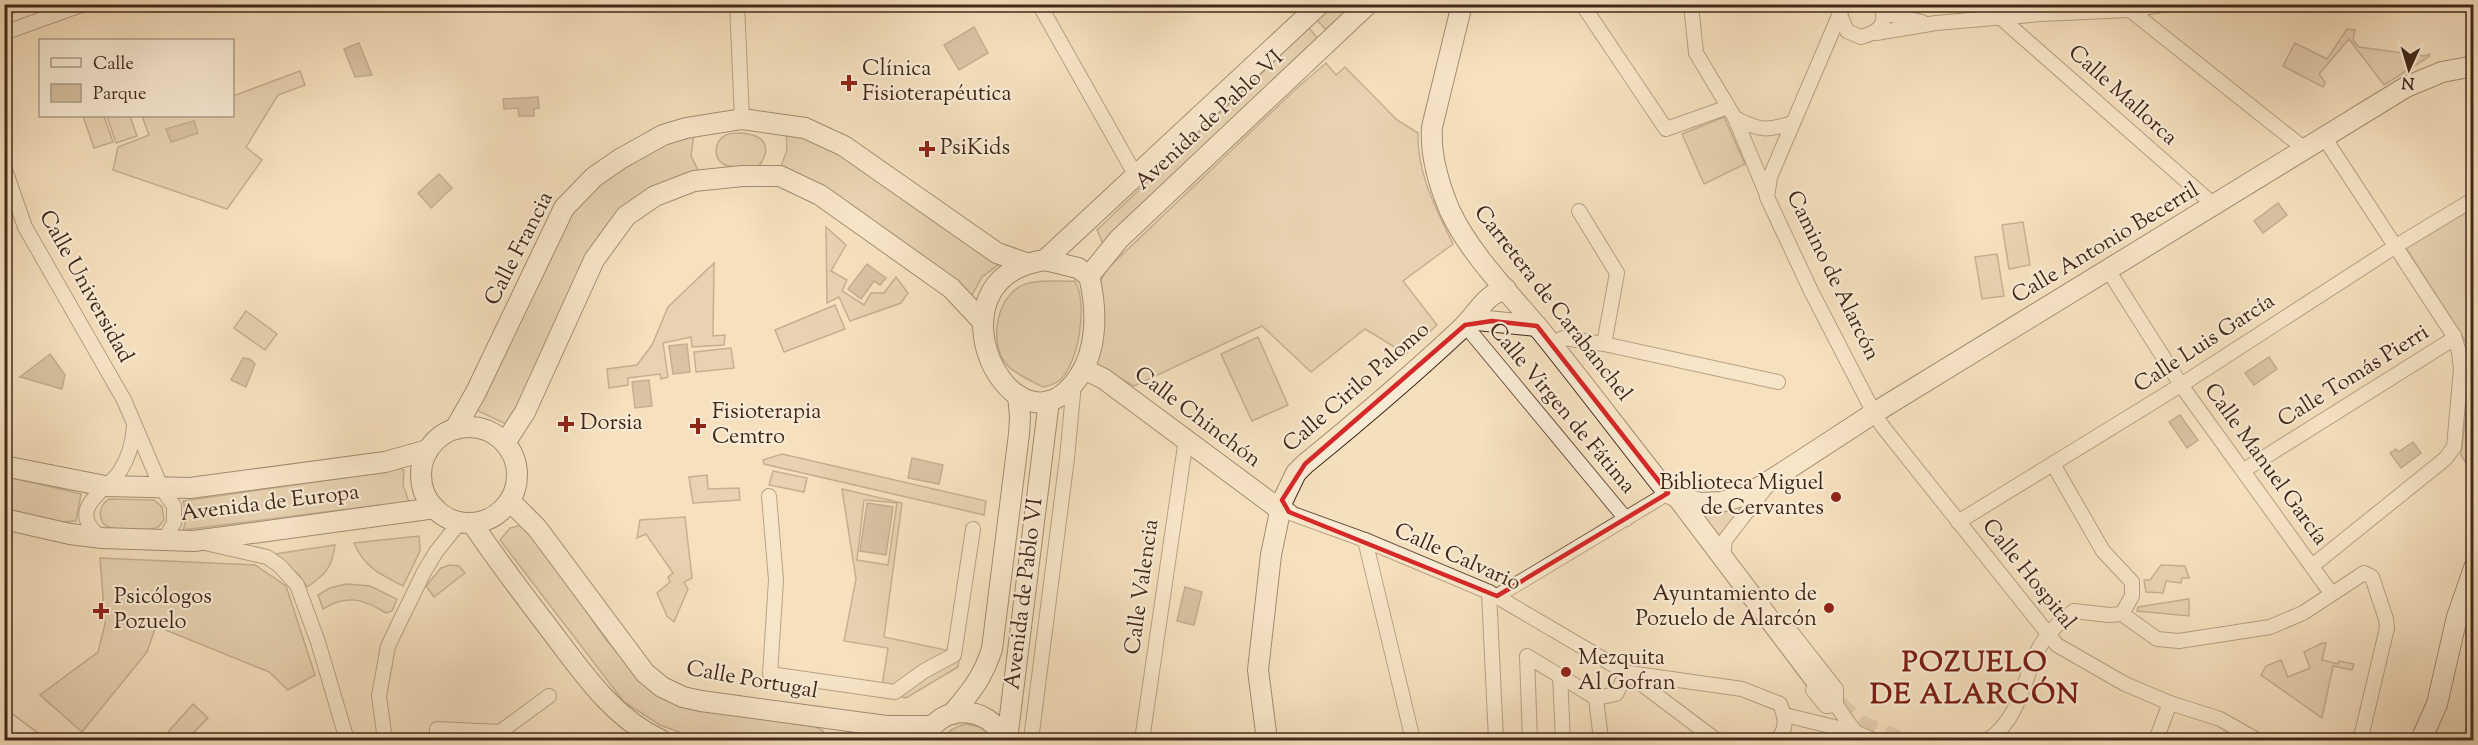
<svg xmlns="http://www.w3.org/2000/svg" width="2478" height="745" font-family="'Sorts Mill Goudy',serif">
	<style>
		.green { fill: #d7c1a2; stroke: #8d745e; stroke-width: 1.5; fill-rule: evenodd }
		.water { fill: #b8a186; stroke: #89715b; stroke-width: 1.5 }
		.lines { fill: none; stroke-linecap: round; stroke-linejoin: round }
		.secondary-tunnel { stroke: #d1bb9d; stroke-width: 20; stroke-dasharray: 20 10; stroke-linecap: butt }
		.street-casing { stroke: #705643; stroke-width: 16 }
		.secondary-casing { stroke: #43281a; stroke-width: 22 }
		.street { stroke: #f8ebd5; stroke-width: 14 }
		.secondary { stroke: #f8ebd5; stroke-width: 20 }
		.tram { stroke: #43281a; stroke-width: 1.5 }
		.marked { fill: none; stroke: #d62828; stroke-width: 4.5; stroke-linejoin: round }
		.poi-dot { fill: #8f2418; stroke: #f8ebd5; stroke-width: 2 }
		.labels { text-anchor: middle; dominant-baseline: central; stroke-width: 4.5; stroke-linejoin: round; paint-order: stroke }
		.poi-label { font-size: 22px; fill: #43281a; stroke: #f8ebd5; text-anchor: start }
		.street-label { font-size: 22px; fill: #43281a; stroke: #f8ebd5 }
		.district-label { font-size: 28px; font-weight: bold; letter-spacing: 1.5px; fill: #7a1f14; stroke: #f8ebd5 }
	</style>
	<rect width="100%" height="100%" fill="#f5e0be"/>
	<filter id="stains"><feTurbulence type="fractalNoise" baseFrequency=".00333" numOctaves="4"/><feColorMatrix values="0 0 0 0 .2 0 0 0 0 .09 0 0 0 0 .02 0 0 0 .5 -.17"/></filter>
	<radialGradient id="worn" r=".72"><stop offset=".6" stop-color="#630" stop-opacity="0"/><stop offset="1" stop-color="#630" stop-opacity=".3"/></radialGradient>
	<g class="green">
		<polygon points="1335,5 1356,5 1328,32 1316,19"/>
		<polygon points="1309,28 1319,40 1103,244 1097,230"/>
		<polygon points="2347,29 2355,30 2353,40 2359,47 2425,56 2429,54 2430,56 2384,85 2349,39 2319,74 2325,82 2323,87 2283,66 2295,43 2327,59"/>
		<path d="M1326,63L1336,75L1345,67L1397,120L1418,133C1417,174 1436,208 1453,244L1403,281L1437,325L1406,354L1365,329L1311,372L1262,326L1134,386L1091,362L1098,286L1107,269L1297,88Z"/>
		<polygon points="300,71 305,85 278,95 246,147 262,160 227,209 113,170 118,147 149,135 142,116 232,116 233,96"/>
		<polygon points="83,116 104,116 113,142 94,148"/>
		<polygon points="107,116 130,116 137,136 116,143"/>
		<polygon points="1724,117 1745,164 1704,184 1682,134"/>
		<polygon points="786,132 808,137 849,158 1001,263 982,277 972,295 891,233 780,169 787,150"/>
		<path d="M694,133L691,156L698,170C662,185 625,203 600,234L508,425L474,409L574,209L603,180L660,143Z"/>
		<path d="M740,133C762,134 774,145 759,166C749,166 735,169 725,165C712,159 714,141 726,135C730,133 736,133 740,133Z"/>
		<polygon points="2473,205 2473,474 2461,455 2473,353 2406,248"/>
		<polygon points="2023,222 2030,265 2009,269 2002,225"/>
		<polygon points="826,227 846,245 831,271 847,280 842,291 864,305 871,293 884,293 896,277 908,293 901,303 850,321 839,297 827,303"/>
		<polygon points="1997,254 2004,296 1982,299 1975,257"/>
		<polygon points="714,263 713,336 725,335 724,345 692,347 691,337 663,343 668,377 661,379 660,374 628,378 628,385 609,388 607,369 637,365 652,345 668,307"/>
		<path d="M1075,281C1088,304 1079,362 1060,380C1055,384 1049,386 1043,387C1032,381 1015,374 1007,365C987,342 997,290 1029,283C1043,279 1061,282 1075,281Z"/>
		<polygon points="835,305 845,329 784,352 775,330"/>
		<polygon points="246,311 277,334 265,350 234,328"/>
		<polygon points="1258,337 1288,405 1252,421 1221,354"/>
		<polygon points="731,348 734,368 696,372 694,352"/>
		<polygon points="782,454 986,501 984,515 764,464 763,460"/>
		<polygon points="401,467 404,471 403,485 409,502 381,511 380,505 183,530 187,517 183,501 378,473"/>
		<polygon points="773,471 807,478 804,492 769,485"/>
		<polygon points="707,475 708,489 739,488 740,500 693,503 689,477"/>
		<polygon points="5,476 81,494 76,521 61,522 5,509"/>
		<path d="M842,489L902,503L884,637L960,653L958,667L906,698L881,692L888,648L844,641L856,579ZM864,500L897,503L888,565L857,560Z"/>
		<path d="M109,499L154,500L162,507L164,520C162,522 160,526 158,527C152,531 118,530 111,528C96,524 98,505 109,499Z"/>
		<polygon points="1734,510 1737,516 1721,536 1715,536 1702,518 1705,513"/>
		<polygon points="685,517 692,578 684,582 688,589 674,622 667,616 657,593 670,582 668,577 673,573 646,534 637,538 640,520"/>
		<polygon points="526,524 607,641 636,674 808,722 823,731 825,740 710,740 695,738 660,725 624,702 500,540 510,528"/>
		<path d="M419,536L420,551L403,586C381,575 364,567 354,543Z"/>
		<path d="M335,545C332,568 325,575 307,587L299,575L275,554Z"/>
		<polygon points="100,558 255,565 286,586 315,675 288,690 269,672 156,626 147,652 82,732 40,695 98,652 105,624"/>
		<polygon points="450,565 459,566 465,573 434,597 426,586 441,568"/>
		<polygon points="2161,565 2185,566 2189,578 2182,578 2181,583 2166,581 2163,593 2146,592 2144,580 2150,580"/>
		<path d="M346,584L370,586L397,599L392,611L386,613C364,599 346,594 323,609L318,595L330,588Z"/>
		<polygon points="2189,599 2189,616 2137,611 2138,607"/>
		<polygon points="2322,643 2326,643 2322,660 2338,664 2339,661 2354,664 2352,670 2333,666 2322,718 2261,675 2266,666 2281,660 2288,677 2310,668 2304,652"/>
		<polygon points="193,704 208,718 186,740 177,740 168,732"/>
		<path d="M966,724L984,728L994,740H941C948,731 955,726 966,724Z"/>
	</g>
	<g class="water">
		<polygon points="974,27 988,53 959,70 944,45"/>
		<polygon points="359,43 372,75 355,77 344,49"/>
		<polygon points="538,97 539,108 534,109 534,116 519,116 518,108 504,109 503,99"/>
		<polygon points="194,121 198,133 171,142 166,129"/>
		<polygon points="439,174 452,188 431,208 418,193"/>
		<polygon points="2278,203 2287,215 2263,233 2254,221"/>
		<polygon points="867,264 886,278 880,285 874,281 861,299 848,289"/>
		<polygon points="687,344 690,372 673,374 669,346"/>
		<polygon points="50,354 65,375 62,389 20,377"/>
		<polygon points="2269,357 2277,369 2254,385 2245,373"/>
		<polygon points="243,358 250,359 255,364 246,387 231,380"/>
		<polygon points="649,380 652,406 635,408 632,382"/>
		<polygon points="2180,415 2198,440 2187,448 2169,422"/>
		<polygon points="2413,442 2421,453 2401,468 2390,453 2396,449 2398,452"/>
		<polygon points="912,458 943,465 939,484 908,478"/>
		<polygon points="867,503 893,507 886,555 860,551"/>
		<polygon points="1185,587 1202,592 1194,625 1177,621"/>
	</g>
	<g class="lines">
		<polyline class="secondary-tunnel" points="1835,702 1860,725 1898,740"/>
		<defs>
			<g id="street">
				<polyline points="737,4 742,119"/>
				<polyline points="1039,4 1136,176"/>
				<polyline points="1582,4 1666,129 1728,107"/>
				<polyline points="1691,4 1696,53 1735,118 1767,195"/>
				<polyline points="1844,4 1770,177 1767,197 1811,291 1874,413 1883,427 2057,645 2125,684 2170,703 2220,719 2257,740"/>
				<polyline points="2462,4 2474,5"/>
				<polyline points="1882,5 1891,15 1922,22"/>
				<polyline points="2130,10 2306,150"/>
				<path d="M1841,17L1847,31L1861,37C1879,32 1888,25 1881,4"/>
				<polyline points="2001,18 2215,206"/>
				<polyline points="4,33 84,4"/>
				<polyline points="1876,33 1936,23 2041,14 2130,10 2167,4"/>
				<path d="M1735,118C1760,131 1766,131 1793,123"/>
				<polyline points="4,167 25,227 124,400 162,489 174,506 174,523 164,540"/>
				<polyline points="1579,211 1617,273 1604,344"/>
				<polyline points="2108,270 2181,385 2331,593"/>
				<polyline points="1465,325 1626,519"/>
				<polyline points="1551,344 1563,338 1604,344 1778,382"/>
				<polyline points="2053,464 2103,551 2132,582 2132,596 2122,614"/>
				<polyline points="2244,470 2450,341 2454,336"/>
				<polyline points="769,496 776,580 770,674 895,692 924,671 954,655 973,529"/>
				<polyline points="1282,500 1287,509 1293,514 1365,540 1489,592 1627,673 1716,740"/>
				<polyline points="1958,522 2181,385 2396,246 2474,199"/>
				<path d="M102,538C63,509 107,491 120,471C129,457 133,443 134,426"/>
				<polyline points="1365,540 1413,740"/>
				<polyline points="205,543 267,557 280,566 297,585 318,642 347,740"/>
				<polyline points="1723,556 1725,540 1767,486"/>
				<polyline points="2312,566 2445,459 2454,447 2461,369 2459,352 2454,336 2331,148 2326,137"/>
				<polyline points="1489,592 1496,740"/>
				<polyline points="1497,596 1668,493"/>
				<polyline points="1792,633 1836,689 1836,705"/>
				<path d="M1629,673L1742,689L1780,704C1786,719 1787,727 1778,740"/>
				<polyline points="1560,675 1563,740"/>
				<polyline points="1813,690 1826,706 1836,705 1855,732"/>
				<polyline points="1596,698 1601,740"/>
				<polyline points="1785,715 1855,732 1873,740"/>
				<polyline points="4,717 35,740"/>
				<polyline points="385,740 379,696 388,646 424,572 436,552 460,522"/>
				<polyline points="436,740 437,729 500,732 549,696"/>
				<polyline points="1031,740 1067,458 1074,383"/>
				<polyline points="1142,740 1186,439"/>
				<polyline points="1530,740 1527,656 1596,698 1616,694 1627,673"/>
				<path d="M1988,740C2018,720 2023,683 2037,652C2045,635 2059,622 2074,611L2109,615L2122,614L2157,639L2179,641L2270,627L2303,613L2364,573L2372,577L2386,619L2387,628L2362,733L2358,740"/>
				<polyline points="2156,740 2170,703"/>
			</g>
			<g id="secondary">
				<path d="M1462,4L1432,127C1430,155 1439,185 1450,211C1470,254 1511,295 1541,331C1584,384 1625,439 1668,493L1677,497L1826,694"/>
				<path d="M1045,260L1078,268L1089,276C1097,309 1098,349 1078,378C1014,469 919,278 1045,260Z"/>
				<polyline points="1045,260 1320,4"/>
				<polyline points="1089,276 1119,239 1368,4"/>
				<polyline points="1477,320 1537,326"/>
				<polyline points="1084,369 1104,379 1279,509"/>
				<circle cx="469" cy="475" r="48"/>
				<polyline points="455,429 476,392 564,208 594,177 620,159 663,135 686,128 742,119 805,128 844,146 997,253 1026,263"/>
				<polyline points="505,443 525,412 594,260 626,216 655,196 694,181 742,176 780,176 820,195 951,288 983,322"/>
				<polyline points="4,466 105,486 190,488 385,462 428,450"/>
				<polyline points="1677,497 1700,503 1721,502 1742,496 1765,484 1874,413 2406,87 2442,72 2474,66"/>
				<polyline points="510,501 537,528 645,673 662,687 683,697 701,701 886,726 932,726"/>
				<polyline points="4,519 70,534 102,538 194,541 435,508"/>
				<path d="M472,523C496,559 522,593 548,627C580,669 612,718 661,740"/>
				<path d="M952,714C971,692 983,677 992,649L1019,434L1020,417L1018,395"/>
				<path d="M925,740C938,702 990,704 1004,740"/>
				<polyline points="1007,740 1049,401"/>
				<path d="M1267,740L1258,670L1271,555L1282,502L1296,473L1305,464C1359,420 1412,375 1462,328C1477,314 1485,294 1506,289"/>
				<polyline points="2421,740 2437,704 2457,617 2474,568"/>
			</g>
		</defs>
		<use href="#street" class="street-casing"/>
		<use href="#secondary" class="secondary-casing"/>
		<use href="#street" class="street"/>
		<use href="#secondary" class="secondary"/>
		<polyline class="tram" points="4,16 38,4"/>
	</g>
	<path d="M0 0H2478V745H0ZM1492,321L1537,326L1668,493L1497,596L1289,512L1282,500L1305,464L1465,325Z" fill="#f5e0be" fill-opacity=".55" fill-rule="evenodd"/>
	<path class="marked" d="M1492,321L1537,326L1668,493L1497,596L1289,512L1282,500L1305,464L1465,325Z"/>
	<g class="poi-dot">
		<path d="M846 74h6v6h6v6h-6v6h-6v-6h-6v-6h6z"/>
		<path d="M924 140h6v6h6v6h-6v6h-6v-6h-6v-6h6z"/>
		<path d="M563 415h6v6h6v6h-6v6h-6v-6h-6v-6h6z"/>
		<path d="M695 417h6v6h6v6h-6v6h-6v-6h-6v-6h6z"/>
		<circle cx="1836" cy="497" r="6"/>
		<circle cx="1829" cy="608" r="6"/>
		<path d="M98 602h6v6h6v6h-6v6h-6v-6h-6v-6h6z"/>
		<circle cx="1566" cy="672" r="6"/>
	</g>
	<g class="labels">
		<g class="poi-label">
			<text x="862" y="70">Clínica<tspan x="862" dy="25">Fisioterapéutica</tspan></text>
			<text x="940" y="149">PsiKids</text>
			<text x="712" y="413">Fisioterapia<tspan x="712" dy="25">Cemtro</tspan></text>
			<text x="580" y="424">Dorsia</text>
			<text x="1824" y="484" text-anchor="end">Biblioteca Miguel<tspan x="1824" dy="25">de Cervantes</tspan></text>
			<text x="1817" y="595" text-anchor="end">Ayuntamiento de<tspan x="1817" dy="25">Pozuelo de Alarcón</tspan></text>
			<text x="114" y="598">Psicólogos<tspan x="114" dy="25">Pozuelo</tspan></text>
			<text x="1578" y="659">Mezquita<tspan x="1578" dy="25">Al Gofran</tspan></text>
		</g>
		<g class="street-label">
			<text transform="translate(2122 96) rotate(42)">Calle Mallorca</text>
			<text transform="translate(1210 121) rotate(-43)">Avenida de Pablo VI</text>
			<text transform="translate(2106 244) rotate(-31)">Calle Antonio Becerril</text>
			<text transform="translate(520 249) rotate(-63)">Calle Francia</text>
			<text transform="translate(1832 276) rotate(64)">Camino de Alarcón</text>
			<text transform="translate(85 287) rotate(61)">Calle Universidad</text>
			<text transform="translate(1552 304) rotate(52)">Carretera de Carabanchel</text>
			<text transform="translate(2205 344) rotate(-33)">Calle Luis García</text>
			<text transform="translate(2354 377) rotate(-32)">Calle Tomás Pierri</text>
			<text transform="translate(1357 388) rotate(-41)">Calle Cirilo Palomo</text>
			<text transform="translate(1561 409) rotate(50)">Calle Virgen de Fátima</text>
			<text transform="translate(1197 418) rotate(37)">Calle Chinchón</text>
			<text transform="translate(2265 465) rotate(54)">Calle Manuel García</text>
			<text transform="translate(270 504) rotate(-7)">Avenida de Europa</text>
			<text transform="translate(1457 558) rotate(24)">Calle Calvario</text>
			<text transform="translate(2028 575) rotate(51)">Calle Hospital</text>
			<text transform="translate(1143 587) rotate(-82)">Calle Valencia</text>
			<text transform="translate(1025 594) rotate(-83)">Avenida de Pablo VI</text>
			<text transform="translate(752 681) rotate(10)">Calle Portugal</text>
		</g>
		<g class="district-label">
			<text x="1975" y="664">POZUELO<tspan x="1975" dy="32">DE ALARCÓN</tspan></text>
		</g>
	</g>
	<rect width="2478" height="745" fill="none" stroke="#f5e0be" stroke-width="24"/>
	<rect x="6" y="6" width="2466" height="733" fill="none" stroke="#43281a" stroke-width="3"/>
	<rect x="12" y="12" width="2454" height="721" fill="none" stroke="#43281a" stroke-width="1.5"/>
	<rect x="39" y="39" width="195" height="78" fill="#f8ebd5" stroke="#b09d8a" stroke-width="1.5"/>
	<rect x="51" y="58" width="30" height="9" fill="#f8ebd5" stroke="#b09d8a" stroke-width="1.5"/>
	<text x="93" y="69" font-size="18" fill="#43281a">Calle</text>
	<rect x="51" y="84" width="30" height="18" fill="#d7c1a2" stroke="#b09d8a" stroke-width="1.5"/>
	<text x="93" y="99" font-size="18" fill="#43281a">Parque</text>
	<g transform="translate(2409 69) rotate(184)" stroke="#f8ebd5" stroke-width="4.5" paint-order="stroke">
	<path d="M0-4.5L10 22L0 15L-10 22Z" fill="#43281a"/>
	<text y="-9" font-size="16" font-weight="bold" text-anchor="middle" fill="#43281a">N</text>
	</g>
	<rect width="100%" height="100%" filter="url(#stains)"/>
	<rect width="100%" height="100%" fill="url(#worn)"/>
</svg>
